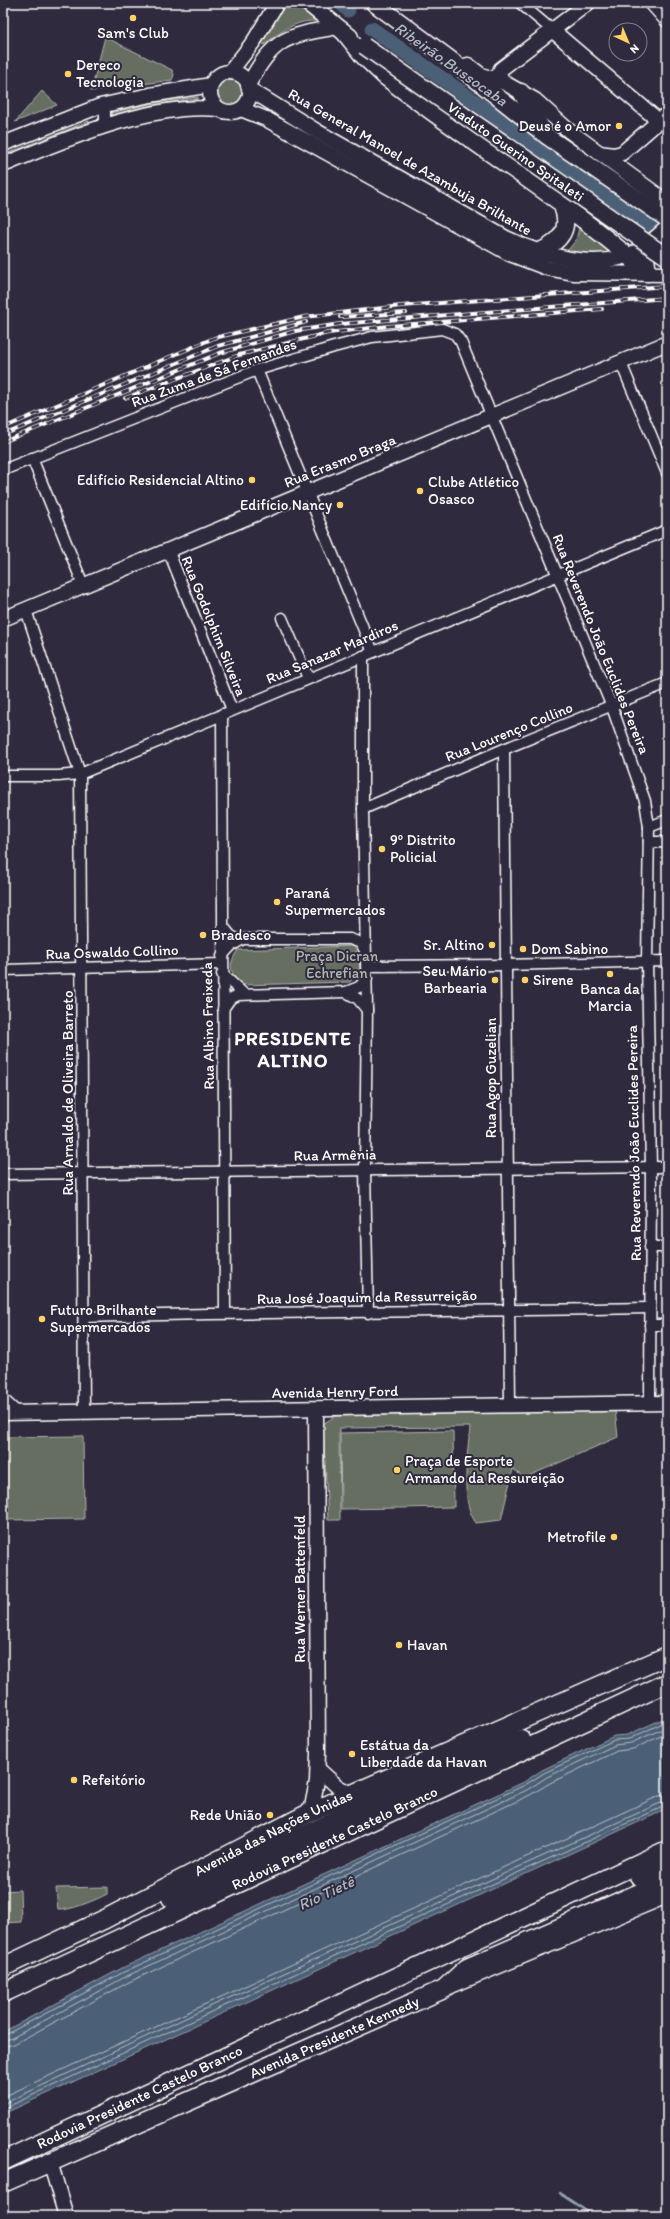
<svg xmlns="http://www.w3.org/2000/svg" width="670" height="2219" font-family="Itim,sans-serif">
	<style>
		.green { fill: #656e61; stroke: #b2b6b0 }
		.water { fill: #4b6076; stroke: #93a0ad }
		.lines { fill: none; stroke-linecap: round; stroke-linejoin: round }
		.shore { stroke: #b7bfc8; stroke-width: 1 }
		.stream { stroke: #93a0ad; stroke-width: 2.5 }
		.river { stroke: #4b6076; stroke-width: 15 }
		.street-casing { stroke: #fff; stroke-width: 13 }
		.secondary-casing { stroke: #fff; stroke-width: 17 }
		.primary-casing { stroke: #fff; stroke-width: 19 }
		.highway-casing { stroke: #fff; stroke-width: 21 }
		.street { stroke: #2f2a3d; stroke-width: 10 }
		.secondary { stroke: #2f2a3d; stroke-width: 14 }
		.primary { stroke: #2f2a3d; stroke-width: 16 }
		.highway { stroke: #2f2a3d; stroke-width: 18 }
		.rail-casing { stroke: #fff; stroke-width: 4 }
		.rail { stroke: #2f2a3d; stroke-width: 2.5; stroke-dasharray: 8; stroke-linecap: butt }
		.primary-bridge-casing { stroke: #fff; stroke-width: 19; stroke-linecap: butt }
		.primary-bridge { stroke: #2f2a3d; stroke-width: 16 }
		.poi-dot { fill: #ffd166; stroke: #2f2a3d; stroke-width: 1.5 }
		.labels { text-anchor: middle; dominant-baseline: central; stroke-width: 4; stroke-linejoin: round; paint-order: stroke }
		.poi-label { font-size: 15px; fill: #fff; stroke: #2f2a3d; text-anchor: start }
		.street-label { font-size: 15px; fill: #fff; stroke: #2f2a3d }
		.park-label { font-size: 15px; fill: #b2b6b0; stroke: #2f2a3d }
		.water-label { font-size: 16px; font-style: italic; fill: #aeb7c1; stroke: #2f2a3d }
		.district-label { font-size: 19px; font-weight: bold; letter-spacing: 1px; fill: #fff; stroke: #2f2a3d }
	</style>
	<rect width="100%" height="100%" fill="#2f2a3d"/>
	<filter id="ink" filterUnits="userSpaceOnUse"><feTurbulence type="fractalNoise" baseFrequency=".025" numOctaves="2"/><feDisplacementMap in="SourceGraphic" scale="8" xChannelSelector="R" yChannelSelector="G"/><feConvolveMatrix kernelMatrix="1 2 1 2 8 2 1 2 1" color-interpolation-filters="sRGB"/></filter>
	<g filter="url(#ink)">
		<g class="green">
			<path d="M283,3H296L315,21C296,20 278,33 264,45L260,41L274,23Z"/>
			<polygon points="105,37 172,70 174,75 172,80 91,91"/>
			<circle cx="230" cy="93" r="15"/>
			<polygon points="42,91 57,105 15,122"/>
			<polygon points="198,97 198,99 155,105 111,115 110,113 154,103"/>
			<polygon points="89,121 89,123 3,158 3,155"/>
			<polygon points="579,228 615,253 608,256 565,254 576,240"/>
			<path d="M354,946L359,957L360,969L350,982L242,985C229,974 228,964 238,950Z"/>
			<path d="M615,1410L618,1437L524,1478L513,1469L501,1520L476,1523C459,1500 468,1454 470,1427L339,1428L340,1520H328L323,1424L335,1416Z"/>
			<polygon points="453,1431 454,1507 341,1509 340,1433"/>
			<polygon points="83,1436 84,1519 3,1520 3,1437"/>
			<path d="M107,1887V1894C96,1900 69,1911 58,1910L56,1888Z"/>
			<polygon points="20,1890 21,1922 3,1923 3,1891"/>
		</g>
		<polygon class="water" points="667,1717 667,1809 3,2114 3,2032 122,1968 524,1782 542,1770 614,1736 627,1735"/>
		<g class="lines">
			<g class="shore">
				<polyline points="3,2036 124,1972 525,1785 544,1773 614,1740 629,1739 667,1721"/>
				<polyline points="3,2041 12,2038 127,1976 527,1790 547,1777 615,1745 631,1743 667,1727"/>
				<polyline points="3,2047 14,2044 129,1982 530,1795 550,1783 617,1751 633,1749 667,1733"/>
				<polyline points="3,2097 659,1796 667,1794"/>
				<polyline points="3,2104 209,2007 667,1800"/>
				<polyline points="3,2109 211,2012 667,1805"/>
			</g>
			<polyline class="stream" points="559,2193 594,2216"/>
			<g class="river">
				<polyline points="341,3 348,10"/>
				<polyline points="372,29 667,238"/>
			</g>
			<defs>
				<g id="street">
					<polyline points="520,3 552,30"/>
					<polyline points="99,128 105,120 105,112 100,106"/>
					<polyline points="621,363 667,473"/>
					<polyline points="257,370 373,652"/>
					<polyline points="32,458 84,587"/>
					<polyline points="3,470 257,370 334,347 372,337 442,329 455,334 461,342 612,707 645,801 649,827 647,961 651,1167 650,1404"/>
					<polyline points="169,552 232,710"/>
					<polyline points="26,610 80,774 84,1413"/>
					<polyline points="282,618 308,678"/>
					<polyline points="363,656 363,809 367,1010 365,1170 368,1313"/>
					<polyline points="222,714 225,1313"/>
					<polyline points="504,749 510,1406"/>
					<polyline points="3,776 58,776 80,774 667,530"/>
					<polyline points="363,809 504,749 667,683"/>
					<polyline points="649,827 667,820"/>
					<polyline points="649,842 667,842"/>
					<polyline points="223,926 231,936 237,939 350,939 361,943 365,951"/>
					<polyline points="222,956 231,946 243,939"/>
					<polyline points="367,966 505,965 667,961"/>
					<polyline points="3,970 222,964"/>
					<polyline points="222,974 244,994"/>
					<polyline points="346,992 358,999 367,1010"/>
					<polyline points="223,1009 230,999 238,995 346,992 359,987 367,978"/>
					<polyline points="3,1174 667,1167"/>
					<polyline points="650,1247 667,1247"/>
					<path d="M84,1317C273,1311 461,1312 650,1308"/>
					<polyline points="650,1325 667,1325"/>
					<polyline points="3,1399 18,1413"/>
				</g>
				<g id="secondary">
					<polyline points="652,3 667,20"/>
					<polyline points="552,30 659,121"/>
					<polyline points="468,65 481,75 503,82 535,100 568,130 667,202"/>
					<polyline points="230,72 254,41 277,3"/>
					<circle cx="230" cy="92" r="20"/>
					<polyline points="503,82 499,74 501,69 588,3"/>
					<path d="M248,85C274,38 285,36 337,27"/>
					<path d="M249,89L318,132L506,238C543,256 599,272 638,251C649,245 658,235 667,228"/>
					<polyline points="241,109 266,119 510,254 547,268 573,273 667,274"/>
					<polyline points="3,144 100,106 150,95 211,85"/>
					<polyline points="599,153 614,155 622,153 667,114"/>
					<path d="M3,165C67,139 150,102 219,109"/>
					<polyline points="649,273 647,258 654,239"/>
					<polyline points="3,619 667,343"/>
					<polyline points="3,1413 667,1403"/>
					<polyline points="318,1769 338,1787 352,1794"/>
					<polyline points="311,1812 317,1781 318,1753 316,1409"/>
					<polyline points="451,1986 667,1896"/>
					<polyline points="50,2162 66,2216"/>
				</g>
				<g id="primary">
					<polyline points="308,3 350,37"/>
					<polyline points="374,3 451,60 548,137 667,219"/>
					<path d="M343,31L363,56L384,76C470,144 566,199 647,273"/>
					<polyline points="521,92 541,127"/>
					<path d="M538,252C561,242 572,229 561,204"/>
				</g>
				<g id="highway">
					<polyline points="639,1876 667,1864"/>
					<path d="M171,1898C287,1845 401,1786 521,1739"/>
					<path id="s1" d="M3,1967L105,1919L311,1812L667,1656"/>
					<path id="s2" d="M3,1993L667,1683"/>
					<path id="s3" d="M3,2161L667,1850"/>
					<path id="s4" d="M3,2183L444,1989L467,1968L667,1881"/>
				</g>
			</defs>
			<use href="#street" class="street-casing"/>
			<use href="#secondary" class="secondary-casing"/>
			<use href="#primary" class="primary-casing"/>
			<use href="#highway" class="highway-casing"/>
			<use href="#street" class="street"/>
			<use href="#secondary" class="secondary"/>
			<use href="#primary" class="primary"/>
			<use href="#highway" class="highway"/>
			<defs>
				<g id="rail">
					<polyline points="340,317 406,313"/>
					<polyline points="125,398 239,355 328,333 389,326 602,309"/>
					<polyline points="3,428 214,338 304,317 401,306 667,286"/>
					<polyline points="3,435 218,346 306,322"/>
					<polyline points="3,442 220,353 295,331 340,324 447,315 667,298"/>
				</g>
			</defs>
			<use href="#rail" class="rail-casing"/>
			<use href="#rail" class="rail"/>
			<defs>
				<g id="primary-bridge">
					<path id="s5" d="M364,46L667,257"/>
				</g>
			</defs>
			<use href="#primary-bridge" class="primary-bridge-casing"/>
			<use href="#primary-bridge" class="primary-bridge"/>
		</g>
	</g>
	<g class="poi-dot">
		<circle cx="133" cy="18" r="4"/>
		<circle cx="68" cy="74" r="4"/>
		<circle cx="619" cy="126" r="4"/>
		<circle cx="252" cy="480" r="4"/>
		<circle cx="420" cy="491" r="4"/>
		<circle cx="340" cy="505" r="4"/>
		<circle cx="382" cy="849" r="4"/>
		<circle cx="277" cy="902" r="4"/>
		<circle cx="203" cy="935" r="4"/>
		<circle cx="492" cy="945" r="4"/>
		<circle cx="523" cy="949" r="4"/>
		<circle cx="610" cy="974" r="4"/>
		<circle cx="495" cy="980" r="4"/>
		<circle cx="525" cy="980" r="4"/>
		<circle cx="42" cy="1319" r="4"/>
		<circle cx="397" cy="1470" r="4"/>
		<circle cx="614" cy="1537" r="4"/>
		<circle cx="399" cy="1645" r="4"/>
		<circle cx="352" cy="1754" r="4"/>
		<circle cx="74" cy="1780" r="4"/>
		<circle cx="270" cy="1815" r="4"/>
	</g>
	<g class="labels">
		<g class="poi-label">
			<text x="133" y="33" text-anchor="middle">Sam's Club</text>
			<text x="76" y="65">Dereco<tspan x="76" dy="17">Tecnologia</tspan></text>
			<text x="611" y="126" text-anchor="end">Deus é o Amor</text>
			<text x="244" y="480" text-anchor="end">Edifício Residencial Altino</text>
			<text x="428" y="482">Clube Atlético<tspan x="428" dy="17">Osasco</tspan></text>
			<text x="332" y="505" text-anchor="end">Edifício Nancy</text>
			<text x="390" y="840">9º Distrito<tspan x="390" dy="17">Policial</tspan></text>
			<text x="285" y="893">Paraná<tspan x="285" dy="17">Supermercados</tspan></text>
			<text x="211" y="935">Bradesco</text>
			<text x="484" y="945" text-anchor="end">Sr. Altino</text>
			<text x="531" y="949">Dom Sabino</text>
			<text x="487" y="971" text-anchor="end">Seu Mário<tspan x="487" dy="17">Barbearia</tspan></text>
			<text x="533" y="980">Sirene</text>
			<text x="610" y="989" text-anchor="middle">Banca da<tspan x="610" dy="17">Marcia</tspan></text>
			<text x="50" y="1310">Futuro Brilhante<tspan x="50" dy="17">Supermercados</tspan></text>
			<text x="405" y="1461">Praça de Esporte<tspan x="405" dy="17">Armando da Ressureição</tspan></text>
			<text x="606" y="1537" text-anchor="end">Metrofile</text>
			<text x="407" y="1645">Havan</text>
			<text x="360" y="1745">Estátua da<tspan x="360" dy="17">Liberdade da Havan</tspan></text>
			<text x="82" y="1780">Refeitório</text>
			<text x="262" y="1815" text-anchor="end">Rede União</text>
		</g>
		<g class="street-label">
			<text stroke="none"><textPath href="#s5" startOffset="185">Viaduto Guerino Spitaleti</textPath></text>
			<text transform="translate(410 162) rotate(30)">Rua General Manoel de Azambuja Brilhante</text>
			<text transform="translate(214 373) rotate(-20)">Rua Zuma de Sá Fernandes</text>
			<text transform="translate(340 461) rotate(-22)">Rua Erasmo Braga</text>
			<text transform="translate(214 626) rotate(68)">Rua Godolphim Silveira</text>
			<text transform="translate(601 644) rotate(68)">Rua Reverendo João Euclides Pereira</text>
			<text transform="translate(332 652) rotate(-23)">Rua Sanazar Mardiros</text>
			<text transform="translate(509 732) rotate(-22)">Rua Lourenço Collino</text>
			<text transform="translate(112 952) rotate(-2)">Rua Oswaldo Collino</text>
			<text transform="translate(208 1026) rotate(-91)">Rua Albino Freixeda</text>
			<text transform="translate(491 1078) rotate(-90)">Rua Agop Guzelian</text>
			<text transform="translate(68 1093) rotate(-90)">Rua Arnaldo de Oliveira Barreto</text>
			<text transform="translate(634 1143) rotate(-91)">Rua Reverendo João Euclides Pereira</text>
			<text transform="translate(335 1155) rotate(-1)">Rua Armênia</text>
			<text transform="translate(367 1297) rotate(-1)">Rua José Joaquim da Ressurreição</text>
			<text transform="translate(335 1392) rotate(-1)">Avenida Henry Ford</text>
			<text transform="translate(300 1589) rotate(-90)">Rua Werner Battenfeld</text>
			<text stroke="none"><textPath href="#s1" startOffset="302">Avenida das Nações Unidas</textPath></text>
			<text stroke="none"><textPath href="#s2" startOffset="366">Rodovia Presidente Castelo Branco</textPath></text>
			<text stroke="none"><textPath href="#s4" startOffset="362">Avenida Presidente Kennedy</textPath></text>
			<text stroke="none"><textPath href="#s3" startOffset="151">Rodovia Presidente Castelo Branco</textPath></text>
		</g>
		<g class="park-label">
			<text x="337" y="956">Praça Dicran<tspan x="337" dy="17">Echrefian</tspan></text>
		</g>
		<g class="water-label">
			<text transform="translate(451 64) rotate(35)">Ribeirão Bussocaba</text>
			<text transform="translate(326 1893) rotate(-25)">Rio Tietê</text>
		</g>
		<g class="district-label">
			<text x="293" y="1038">PRESIDENTE<tspan x="293" dy="22">ALTINO</tspan></text>
		</g>
	</g>
	<rect width="670" height="2219" fill="none" stroke="#2f2a3d" stroke-width="16"/>
	<rect x="8" y="8" width="654" height="2203" fill="none" stroke="#fff" stroke-width="1.5" filter="url(#ink)"/>
	<g transform="translate(628 42) rotate(136)"><circle r="19" fill="#2f2a3d" stroke="#827f8b"/>
	<path d="M0-3L7 15L0 10L-7 15Z" fill="#ffd166"/>
	<text y="-6" font-size="11" font-weight="bold" text-anchor="middle" fill="#ffffff">N</text>
	</g>
</svg>
